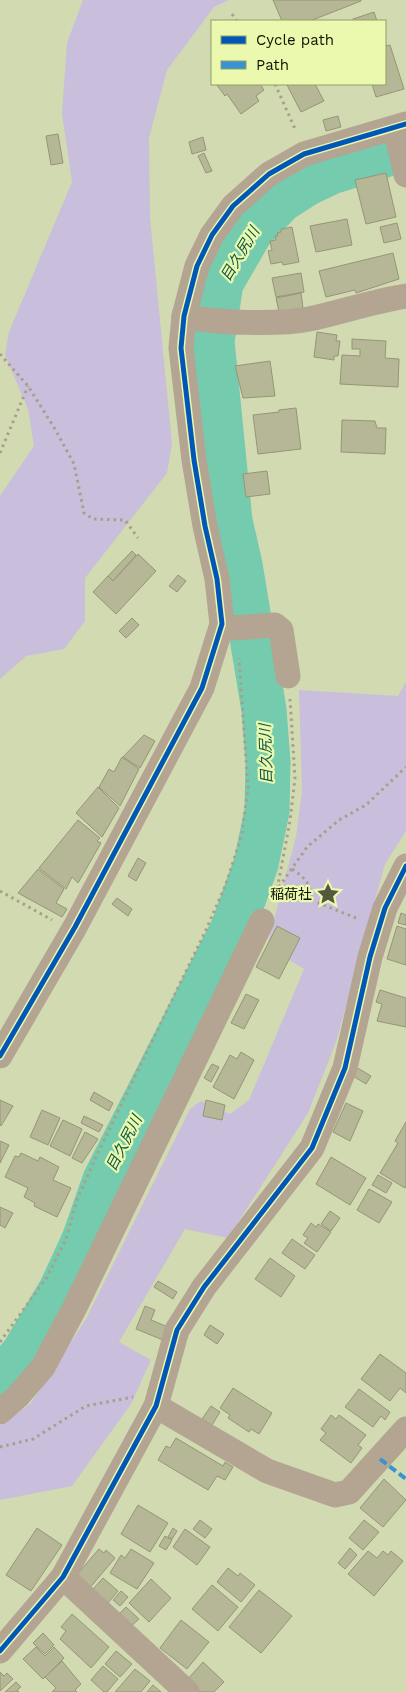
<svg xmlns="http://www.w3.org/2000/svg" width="406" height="1692" font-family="'Work Sans','Noto Sans JP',sans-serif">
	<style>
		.green { fill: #c9bedb }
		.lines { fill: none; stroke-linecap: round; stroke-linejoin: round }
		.river { stroke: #75cbae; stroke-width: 45 }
		.building { fill: #b6b796; stroke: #959675 }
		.path { stroke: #a89f8b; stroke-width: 3; stroke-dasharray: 2.5 4; stroke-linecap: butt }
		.minor { stroke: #b4a492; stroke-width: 25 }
		.quiet { stroke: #3893d0; stroke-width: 4; stroke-dasharray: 8 4; stroke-linecap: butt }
		.cycleway-casing { stroke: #eaf9ae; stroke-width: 8 }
		.cycleway { stroke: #0057b8; stroke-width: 5 }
		.labels { text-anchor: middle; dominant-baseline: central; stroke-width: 4.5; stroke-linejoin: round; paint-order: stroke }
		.poi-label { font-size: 14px; fill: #101400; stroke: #eaf9ae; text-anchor: end }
		.water-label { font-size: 15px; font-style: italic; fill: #115548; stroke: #eaf9ae }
	</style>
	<rect width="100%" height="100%" fill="#d2dab2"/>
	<g class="green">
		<polygon points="83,0 229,0 214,7 167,70 149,138 150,217 172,444 167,473 85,578 85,621 64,649 26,656 0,679 0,496 34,446 28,409 5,355 9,332 72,182 62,114 67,43"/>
		<polygon points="406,682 406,831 385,864 336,1042 308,1113 228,1238 185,1229 119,1342 151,1360 131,1404 72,1486 0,1500 0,1426 31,1403 86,1319 190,1109 201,1101 230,1114 249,1100 304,969 267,946 296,837 302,791 299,690 398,696"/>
	</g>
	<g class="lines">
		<polyline class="river" points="0,1380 23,1354 61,1290 84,1240 105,1180 233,928 256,864 267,811 268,762 264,710 240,565 230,521 212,341 221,283 251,231 281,200 306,184 331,172 382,156"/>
	</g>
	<g class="building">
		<polygon points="273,0 361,0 361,1 310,21 282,21"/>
		<polygon points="374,12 377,21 353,21 353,19"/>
		<polygon points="390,45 404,89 376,97 372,84 385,84 385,46"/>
		<polygon points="216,84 260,84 264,90 256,96 259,101 241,114 227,94 225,96"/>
		<polygon points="290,84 315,84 324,101 301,112 287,85"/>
		<polygon points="338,116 341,127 326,131 323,120"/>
		<polygon points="58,134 63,163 51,165 46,136"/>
		<polygon points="203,137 206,150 192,154 189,142"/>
		<polygon points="204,153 212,171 206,173 198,156"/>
		<polygon points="386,173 396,217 366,224 355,180"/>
		<polygon points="347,219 352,245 316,252 310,226"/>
		<polygon points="397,223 401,239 384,243 380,227"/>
		<polygon points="292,227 299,262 283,265 282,262 271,264 268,251 272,250 270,241 276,240 275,236 278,236 277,233 281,232 281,229"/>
		<polygon points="393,253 399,279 356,293 355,290 326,297 319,271"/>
		<polygon points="301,273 304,292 276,297 272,278"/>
		<polygon points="301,293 303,308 279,312 276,298"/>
		<polygon points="317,332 337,335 336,341 340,341 338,356 334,356 334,360 314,357"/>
		<polygon points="352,339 386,341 385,358 399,359 398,387 340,384 342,355 360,356 360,349 352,349"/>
		<polygon points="270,361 275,396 243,398 235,366"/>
		<polygon points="296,408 301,449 258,454 253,415 279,412 279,410"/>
		<polygon points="342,420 375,421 377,428 386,428 385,454 341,452"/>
		<polygon points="267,471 270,494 246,497 243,474"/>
		<polygon points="132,551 136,555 113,581 108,576"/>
		<polygon points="138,554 156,571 116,614 93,592 108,576 113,581"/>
		<polygon points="178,575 186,581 177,592 169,586"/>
		<polygon points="132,618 139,625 126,638 119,631"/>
		<polygon points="144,735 155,741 140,768 123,757"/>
		<polygon points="122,757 139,769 120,806 99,787 109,769 114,772"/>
		<polygon points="98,787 119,808 102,837 76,813"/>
		<polygon points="78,820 100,838 97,841 101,843 78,883 72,877 66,889 39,868"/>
		<polygon points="138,858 146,863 136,881 128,876"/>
		<polygon points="38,869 64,889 56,903 67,909 62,917 18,893"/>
		<polygon points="117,898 132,909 128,916 112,904"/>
		<polygon points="401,913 406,915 406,925 398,923"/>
		<polygon points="277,926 300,938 279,979 256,967"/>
		<polygon points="397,926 406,929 406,965 387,959"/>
		<polygon points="380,990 406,998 406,1027 377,1021 382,1004 376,1002"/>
		<polygon points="246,994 259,1000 244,1029 231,1023"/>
		<polygon points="241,1052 254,1060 234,1099 213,1087 230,1055 237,1059"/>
		<polygon points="212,1064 219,1067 211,1082 204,1078"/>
		<polygon points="356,1067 371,1076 366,1084 351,1075"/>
		<polygon points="94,1092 113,1103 109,1111 90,1100"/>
		<polygon points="0,1100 13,1106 1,1126 0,1125"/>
		<polygon points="206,1100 225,1105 222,1120 203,1116"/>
		<polygon points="346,1103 363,1111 350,1141 333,1132"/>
		<polygon points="42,1110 60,1118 48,1145 30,1137"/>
		<polygon points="84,1116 103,1125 99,1132 81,1123"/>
		<polygon points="63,1120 82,1129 70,1156 50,1146"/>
		<polygon points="406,1122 406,1186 405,1188 380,1173 398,1143 395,1141"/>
		<polygon points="85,1132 98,1139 82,1163 72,1158"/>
		<polygon points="0,1141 9,1145 0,1163"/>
		<polygon points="21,1153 38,1161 40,1157 59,1167 53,1180 71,1188 57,1217 34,1206 35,1203 24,1197 28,1188 5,1177 15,1156 19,1157"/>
		<polygon points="331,1157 366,1178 350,1205 316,1184"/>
		<polygon points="378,1175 392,1183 386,1193 372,1185"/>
		<polygon points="369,1189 392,1202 379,1223 357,1210"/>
		<polygon points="0,1207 13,1213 5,1228 0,1225"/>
		<polygon points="330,1211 340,1218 331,1231 321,1224"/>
		<polygon points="311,1223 316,1227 318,1224 331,1232 317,1252 304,1243 308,1238 303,1235"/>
		<polygon points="292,1239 315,1255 305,1269 282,1253"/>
		<polygon points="270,1258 295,1276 281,1297 255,1279"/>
		<polygon points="158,1281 177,1292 173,1299 154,1287"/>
		<polygon points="145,1306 155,1310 151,1320 168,1327 163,1340 136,1329"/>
		<polygon points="210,1325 224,1334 217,1344 204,1335"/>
		<polygon points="380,1354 406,1373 406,1393 400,1388 390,1401 361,1379"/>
		<polygon points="233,1388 272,1413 259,1434 251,1429 249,1432 228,1418 230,1415 220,1408"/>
		<polygon points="359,1389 390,1412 385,1420 381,1416 373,1427 345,1407"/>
		<polygon points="211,1406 220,1412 212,1425 202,1419"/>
		<polygon points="331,1415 336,1419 339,1415 366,1435 358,1445 362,1448 351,1463 320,1440 326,1433 321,1429"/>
		<polygon points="176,1438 223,1466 225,1462 233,1467 225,1480 217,1476 208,1490 158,1460 166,1446 170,1448"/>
		<polygon points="384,1479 406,1500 383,1527 360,1508"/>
		<polygon points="138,1505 168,1523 150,1552 121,1534"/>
		<polygon points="200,1520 212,1529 205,1538 193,1529"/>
		<polygon points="364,1520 379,1532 363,1550 349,1538"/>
		<polygon points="37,1528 62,1545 31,1591 6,1575"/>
		<polygon points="173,1528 177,1531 172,1539 168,1537"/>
		<polygon points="185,1529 210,1547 197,1565 173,1547"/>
		<polygon points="165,1536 172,1540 166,1550 159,1546"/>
		<polygon points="350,1548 357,1555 345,1569 338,1563"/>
		<polygon points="99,1549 104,1553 106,1550 115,1558 88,1590 74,1578"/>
		<polygon points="131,1549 154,1563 137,1589 110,1573 121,1555 125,1558"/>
		<polygon points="368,1551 377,1558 383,1551 388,1555 391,1551 403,1561 374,1596 348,1574"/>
		<polygon points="228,1568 238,1576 240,1573 255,1585 241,1602 217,1582"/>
		<polygon points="103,1578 118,1591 102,1610 86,1597"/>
		<polygon points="151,1579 171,1598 149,1622 129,1603"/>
		<polygon points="212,1585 238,1607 218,1631 192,1609"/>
		<polygon points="259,1590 292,1616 261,1653 229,1627"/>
		<polygon points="121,1591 128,1597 120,1606 113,1600"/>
		<polygon points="126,1607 139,1619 129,1628 117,1616"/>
		<polygon points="72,1614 109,1647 91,1668 60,1639 66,1631 61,1627"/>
		<polygon points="181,1620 209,1642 187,1669 160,1648"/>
		<polygon points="43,1633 54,1645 45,1654 33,1643"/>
		<polygon points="36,1647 45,1656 54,1647 64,1658 43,1679 23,1659"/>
		<polygon points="116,1651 132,1664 120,1677 105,1664"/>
		<polygon points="62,1661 81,1684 75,1690 77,1692 52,1692 56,1688 45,1677"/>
		<polygon points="203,1662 224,1682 214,1692 200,1692 187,1680"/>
		<polygon points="103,1666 118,1679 107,1692 104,1692 91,1680"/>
		<polygon points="135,1669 150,1681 141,1692 115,1692"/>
		<polygon points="0,1672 4,1676 7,1673 13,1679 0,1691"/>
		<polygon points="16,1682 21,1687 17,1690 19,1692 5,1692"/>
		<polygon points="153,1685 161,1692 147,1692"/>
	</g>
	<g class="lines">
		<g class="path">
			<polyline points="232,14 237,21"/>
			<polyline points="275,84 296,131"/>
			<polyline points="0,354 28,386 55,429 74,464 84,513 93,519 125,520 138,538"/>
			<polyline points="0,453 28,386"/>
			<path d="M292,869C305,878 311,883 311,900L356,918"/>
			<polyline points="279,887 307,847 339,820 366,805 406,767"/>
			<polyline points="0,891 52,920"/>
			<polyline points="272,900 277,890 290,821 295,778 290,699"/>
			<polyline points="0,1342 47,1277 66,1239 77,1200 94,1161 205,932 226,884 242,834 248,787 239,658"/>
			<polyline points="0,1447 33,1439 86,1406 133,1397"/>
		</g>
		<g class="minor">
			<polyline points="395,128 406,175"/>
			<path d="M184,316C212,323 280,325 309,319C342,312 373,301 406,296"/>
			<polyline points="222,624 233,628 275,625 281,630 288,676"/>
			<polyline points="0,1056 75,927 202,688 222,624 217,579 205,526 194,460 181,348 184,316 197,266 212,235 233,206 269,174 304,154 406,124"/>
			<polyline points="156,1406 267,1471 335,1495 349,1492 406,1429"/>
			<polyline points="0,1412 18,1396 43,1367 75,1307 262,921"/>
			<polyline points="63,1577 187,1692"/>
			<polyline points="0,1651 63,1577 156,1406 177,1330 204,1287 312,1148 345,1068 370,957 385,908 406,866"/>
		</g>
		<polyline class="quiet" points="380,1459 406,1479"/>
		<defs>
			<g id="cycleway">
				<polyline points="0,1056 75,927 202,688 222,624 217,579 205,526 194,460 181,348 184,316 197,266 212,235 233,206 269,174 304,154 406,124"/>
				<polyline points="0,1651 63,1577 156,1406 177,1330 204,1287 312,1148 345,1068 370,957 385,908 406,866"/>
			</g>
		</defs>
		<use href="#cycleway" class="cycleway-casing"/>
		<use href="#cycleway" class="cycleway"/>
	</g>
	<defs>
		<symbol id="sight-bare" viewBox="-9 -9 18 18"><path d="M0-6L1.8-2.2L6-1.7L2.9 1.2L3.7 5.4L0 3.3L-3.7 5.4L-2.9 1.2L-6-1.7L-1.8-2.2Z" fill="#54593e" stroke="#eaf9ae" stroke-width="2.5" paint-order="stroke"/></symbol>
	</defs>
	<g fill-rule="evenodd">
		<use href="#sight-bare" x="312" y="878" width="32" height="32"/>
	</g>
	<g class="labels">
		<g class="poi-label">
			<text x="312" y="894">稲荷社</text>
		</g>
		<g class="water-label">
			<text transform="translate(240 254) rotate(-59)">目久尻川</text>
			<text transform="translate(266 754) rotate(-92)">目久尻川</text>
			<text transform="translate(124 1143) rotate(-63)">目久尻川</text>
		</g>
	</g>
	<rect x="211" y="20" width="175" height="65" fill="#eaf9ae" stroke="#939d68"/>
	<rect x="221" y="36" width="25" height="8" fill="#0057b8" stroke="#939d68"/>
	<text x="256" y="45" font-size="15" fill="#101400">Cycle path</text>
	<rect x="221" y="61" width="25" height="8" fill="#3893d0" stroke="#939d68"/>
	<text x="256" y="70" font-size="15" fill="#101400">Path</text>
</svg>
